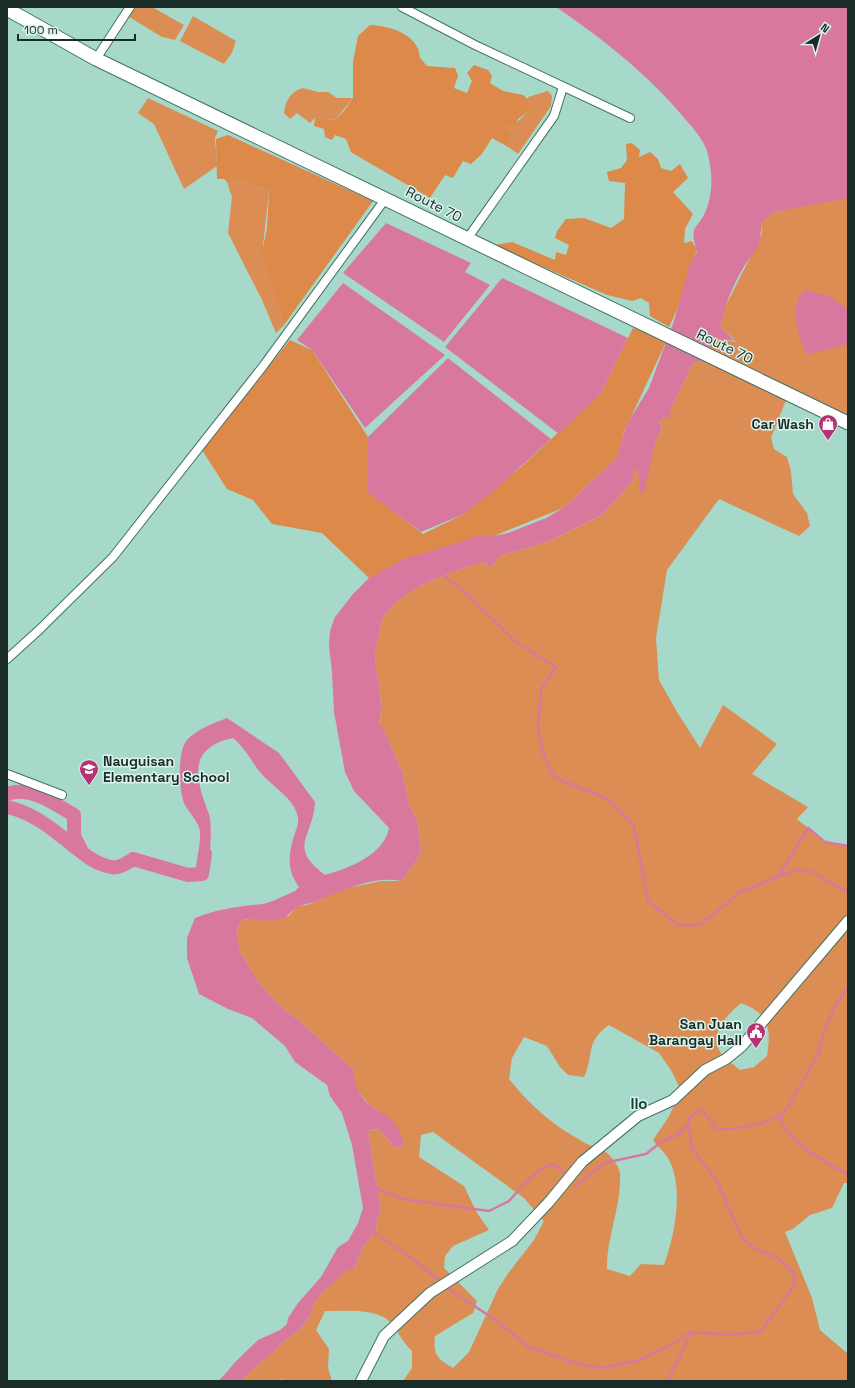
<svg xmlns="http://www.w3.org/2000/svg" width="855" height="1388" font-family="'Space Grotesk',sans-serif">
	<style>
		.green { fill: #db8d53; fill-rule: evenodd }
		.forest { fill: #dc8949 }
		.water { fill: #d9789e }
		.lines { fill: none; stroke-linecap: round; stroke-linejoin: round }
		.stream { stroke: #d9789e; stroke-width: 2.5 }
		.river { stroke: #d9789e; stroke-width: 14 }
		.minor-casing { stroke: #437165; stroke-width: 10 }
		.tertiary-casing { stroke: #437165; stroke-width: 12 }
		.trunk-casing { stroke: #437165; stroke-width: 15 }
		.minor { stroke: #fff; stroke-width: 8 }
		.tertiary { stroke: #fff; stroke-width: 10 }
		.trunk { stroke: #fff; stroke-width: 13 }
		.labels { text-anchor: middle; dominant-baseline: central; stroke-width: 3; stroke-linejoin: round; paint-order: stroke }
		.street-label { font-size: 14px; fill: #192c27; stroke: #dbf3ec }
		.poi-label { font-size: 14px; font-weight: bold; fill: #192c27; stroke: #dbf3ec; text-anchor: end }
		.neighbourhood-label { font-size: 15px; font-weight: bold; fill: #124338; stroke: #dbf3ec }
	</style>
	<rect width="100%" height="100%" fill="#a7d9cb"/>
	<g class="green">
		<polygon points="134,7 152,7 184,25 175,40 162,37 126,15"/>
		<polygon points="193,16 236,41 232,53 224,64 180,41"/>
		<path d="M303,88L318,92H328L337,98H353L335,120L315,118L310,123L297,113L290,119L284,113C285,101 291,91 303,88Z"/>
		<polygon points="548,91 552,96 551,106 518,154 508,147 513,136 504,124 516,123 529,111 528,97"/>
		<polygon points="148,98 218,131 215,138 217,166 184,189 154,124 138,113"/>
		<polygon points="223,178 237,178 269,191 263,246 267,266 284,325 276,333 262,300 228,233 232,197 227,182"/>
		<path d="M841,198H848V423L788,395L771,438L774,449L787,457L791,471L793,494L807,513L810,526L799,536L719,499L667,570L656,638L659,680L677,712L700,748L723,705L777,744L752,774L808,807L797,819L825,842L848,846V1183H844L832,1208L810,1215L793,1229L785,1232L812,1298L820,1330L848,1354V1381H403L412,1368V1351C402,1342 398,1330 389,1321C376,1308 343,1311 325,1311L316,1330L329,1349L328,1368L332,1381H284L281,1379L279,1381H241L265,1358L274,1352L283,1342L300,1330L310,1316L314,1303L322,1293L347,1269L353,1270L365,1244L376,1230L377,1220L381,1211L368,1131C380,1124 388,1140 395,1148L404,1146L379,1111L371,1107L358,1091L353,1079V1069L296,1018L282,1008L259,983L239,950L237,928L242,920L289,916L296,907L307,905L344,889L381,881H401L418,859L421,850L417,820L409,805L403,774L384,730L379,724C385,701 376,679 375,657C374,651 377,644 378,639C380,633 380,626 382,621C397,588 452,572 483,562L491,567L500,556L550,541L602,515L633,481V470H638L641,494L655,443L662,428L659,422L670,411L693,363L701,361L710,345L718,337L734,342L735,340L721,328L723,311L762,234L761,223L775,212ZM741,1003C770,1014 771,1028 767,1056L754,1067L740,1070C735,1065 727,1061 723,1056C706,1035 726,1016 741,1003ZM609,1025L659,1053L671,1070L681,1091L668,1118L653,1140C658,1147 667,1154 670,1162C684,1191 674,1237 664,1265L641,1264L630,1276L607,1269C606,1238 622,1205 620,1173C619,1167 612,1157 607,1153C599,1147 588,1146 580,1140C551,1124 530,1105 509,1079L512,1058L524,1037L547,1046L560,1067L568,1075L584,1077C595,1054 584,1043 609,1025ZM433,1132L524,1198L544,1221L534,1240L509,1272L498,1289L469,1352L453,1368C437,1358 433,1356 435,1336L473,1313L477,1301L444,1268L445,1256L453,1246L489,1230L477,1213L464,1186L419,1157L421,1135Z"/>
	</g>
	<g class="forest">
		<path d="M370,25C390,26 419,34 420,58L427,66L455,68L458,76L454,88L467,93L472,81L467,73L474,65L488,70L492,76L490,83L503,91L523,95L529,100V111L518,119L516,125L504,124L513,136L508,147L492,138L482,154L471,164L463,161L453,178L445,175L430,198L354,154L351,152L346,139L335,135L332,140L325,137L324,129L314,126L315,118L335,120L344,111L353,98V62L358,36Z"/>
		<polygon points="228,135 373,201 284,325 262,252 267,228 269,191 237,178 217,179 216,139"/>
		<path d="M632,143L640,150L639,157L650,152L658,159L661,168L671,171L680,164L688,178L673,192L693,214L685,229L684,243L692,241L697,250C686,275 682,303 669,327L650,316L649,303L641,298L632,301L607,295L541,266H532L525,260L495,245L512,242L555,260L556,252L566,255L569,245L555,238L557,231L566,219L584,218L611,228L624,219L625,183L609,181L607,172L621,168L627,160L626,144Z"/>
		<polygon points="633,328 667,340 624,432 618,457 563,508 494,536 421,554 369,578 322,533 272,524 253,500 227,489 202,450 290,340 312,350 368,437 368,492 423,534 464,514 520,468 601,393"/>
	</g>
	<g class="water">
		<path d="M556,7H848V198L775,212L761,223C762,250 753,250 742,270C732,288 723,308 721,328L735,341L718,338L710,345L701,361L693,363L670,411L671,418L664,417L659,422L662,428L655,443L645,489L640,495L638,470H633V481L602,515L550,541L500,556L491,567L483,562C452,572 397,588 382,621C380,626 380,633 378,639C377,644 374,651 375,657C376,679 385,701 379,723L384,730L403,774L409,805L417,820L421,850L418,859L401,881C374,875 343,891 319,900C312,903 304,904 298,907C292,909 289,917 281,919C269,923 255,918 242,920L237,928L239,950L259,983L282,1008L296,1018L353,1069C353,1083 360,1098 372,1107C377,1111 385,1113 390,1118C398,1126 402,1136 404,1146L395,1148C388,1140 380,1124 368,1131L381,1211L377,1220L376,1230L365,1244L353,1270H347L322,1293L314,1303L310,1316L300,1330L283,1342L274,1352L265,1358L241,1381H218L227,1372L235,1362L258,1340L280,1330L287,1324L288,1318L298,1303L321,1277L338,1247L348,1241L358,1223L363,1208L352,1145L342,1113L330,1096L327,1085L295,1062L285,1046L252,1018L228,1009L199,994L187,958V938L195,918C216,909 240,906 263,904C273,902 285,895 295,891L299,887C287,871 288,855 294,836C296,829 299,824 298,818C295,798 271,786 259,771C251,760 244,747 233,738C186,748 196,780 209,814C212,822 211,858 207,866C206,869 204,871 202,874C194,866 201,844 200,832C200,823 188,812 184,803C179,790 177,751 187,740C197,729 214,723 227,718L279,753L315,802C313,838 287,846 325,875C349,868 384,855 389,828L354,791L345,772L334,712L332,672L329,646L330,631L335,617L353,594L369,578L406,558L435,550L481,535L494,536L508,533L546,518L563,508L618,457L622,439L628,422L649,388L674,321L690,263L697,252C688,222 698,232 707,208C711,197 712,184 711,172C710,166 709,157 707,151C703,139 693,128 685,119C649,75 603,39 556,7Z"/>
		<polygon points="386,223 471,263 465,272 490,285 444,342 343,273"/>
		<polygon points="502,278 628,338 601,393 559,434 445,347"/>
		<polygon points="343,283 445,355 365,428 312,350 297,340"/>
		<path d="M805,290L829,296L848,309V344L806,355C799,335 787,307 805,290Z"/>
		<polygon points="448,358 551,439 495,490 464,514 421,532 367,492 368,437"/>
	</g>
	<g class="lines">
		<g class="stream">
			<polyline points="441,574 463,590 516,642 556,667 541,689 538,727 542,749 549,768 556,778 608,799 634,825 648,901 678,925 697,925 703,923 740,892 795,870 811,871 848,893"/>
			<polyline points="779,875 808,828 825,842 848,846"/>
			<path d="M781,1114C779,1138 830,1165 848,1174"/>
			<polyline points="576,1186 604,1163 646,1154 661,1142 677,1135 689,1124"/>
			<polyline points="377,1188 402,1199 489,1211 509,1201 527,1181 542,1168 554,1164 567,1175"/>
			<polyline points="371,1231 408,1255 440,1281"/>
			<polyline points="447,1288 497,1321 527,1346 571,1362 601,1368 636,1361 667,1347 690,1333"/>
			<path d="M668,1381L691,1332L730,1335L761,1331L794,1286V1273L778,1258L757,1250L742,1238L717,1181L692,1149L688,1119L699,1110L705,1114L717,1129C732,1130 769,1124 782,1114C784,1112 786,1109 788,1107L818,1054L825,1029L836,1004L848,986"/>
		</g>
		<g class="river">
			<path d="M7,794C29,785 55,804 74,815V836L82,852"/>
			<path d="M7,807C27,811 45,823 61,836C77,848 91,863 111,867C119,869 127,863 133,859L188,875L202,874L205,854"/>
		</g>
		<defs>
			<g id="minor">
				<polyline points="402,7 475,45 630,118"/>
				<polyline points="96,59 130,7"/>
				<polyline points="467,239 554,116 563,87"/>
				<polyline points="7,659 39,630 113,557 264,365 386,198"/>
				<polyline points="7,774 62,795"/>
			</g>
			<polyline id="tertiary" points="361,1381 384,1336 430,1293 512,1241 549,1202 582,1162 638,1116 673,1100 705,1070 726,1059 742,1046 848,921"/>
			<polyline id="trunk" points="7,9 96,59 848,423"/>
		</defs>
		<use href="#minor" class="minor-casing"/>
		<use href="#tertiary" class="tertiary-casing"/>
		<use href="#trunk" class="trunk-casing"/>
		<use href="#minor" class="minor"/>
		<use href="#tertiary" class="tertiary"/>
		<use href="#trunk" class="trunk"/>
	</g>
	<defs>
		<symbol id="shop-pin" viewBox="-11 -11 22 30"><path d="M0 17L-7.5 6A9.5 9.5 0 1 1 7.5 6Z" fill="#b83172" stroke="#dbf3ec"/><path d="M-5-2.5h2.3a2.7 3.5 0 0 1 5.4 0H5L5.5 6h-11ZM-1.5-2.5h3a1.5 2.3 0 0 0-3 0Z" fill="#fff"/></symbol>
		<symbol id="school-pin" viewBox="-11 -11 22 30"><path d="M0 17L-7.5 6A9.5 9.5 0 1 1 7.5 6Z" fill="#b83172" stroke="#dbf3ec"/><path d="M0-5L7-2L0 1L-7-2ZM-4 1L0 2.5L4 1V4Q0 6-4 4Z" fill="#fff"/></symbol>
		<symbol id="civic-pin" viewBox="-11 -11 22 30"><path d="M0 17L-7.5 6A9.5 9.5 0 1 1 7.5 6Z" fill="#b83172" stroke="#dbf3ec"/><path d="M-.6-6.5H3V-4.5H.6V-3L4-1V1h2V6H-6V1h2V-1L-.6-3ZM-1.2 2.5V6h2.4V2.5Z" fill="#fff"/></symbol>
	</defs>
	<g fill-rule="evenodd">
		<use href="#shop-pin" x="817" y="413" width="22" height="30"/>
		<use href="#school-pin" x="78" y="758" width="22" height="30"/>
		<use href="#civic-pin" x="745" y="1021" width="22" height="30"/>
	</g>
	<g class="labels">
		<g class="street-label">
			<text transform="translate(434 204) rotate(27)">Route 70</text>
			<text transform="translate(725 346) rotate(26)">Route 70</text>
		</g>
		<g class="poi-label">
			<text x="814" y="424">Car Wash</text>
			<text x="103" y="761" text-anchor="start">Nauguisan<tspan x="103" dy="16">Elementary School</tspan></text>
			<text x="742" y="1024">San Juan<tspan x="742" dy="16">Barangay Hall</tspan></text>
		</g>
		<g class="neighbourhood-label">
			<text x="639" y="1103">Ilo</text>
		</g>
	</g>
	<rect width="855" height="1388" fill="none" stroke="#192c27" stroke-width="16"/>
	<g transform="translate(819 36) rotate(37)" stroke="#dbf3ec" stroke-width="3" paint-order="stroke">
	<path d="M0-3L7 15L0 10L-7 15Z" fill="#192c27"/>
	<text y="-6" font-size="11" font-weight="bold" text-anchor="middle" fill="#192c27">N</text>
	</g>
	<path d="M18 34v6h117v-6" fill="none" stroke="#192c27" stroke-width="2"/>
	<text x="24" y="34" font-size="12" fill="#192c27" stroke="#dbf3ec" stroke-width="3" paint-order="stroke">100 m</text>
</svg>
